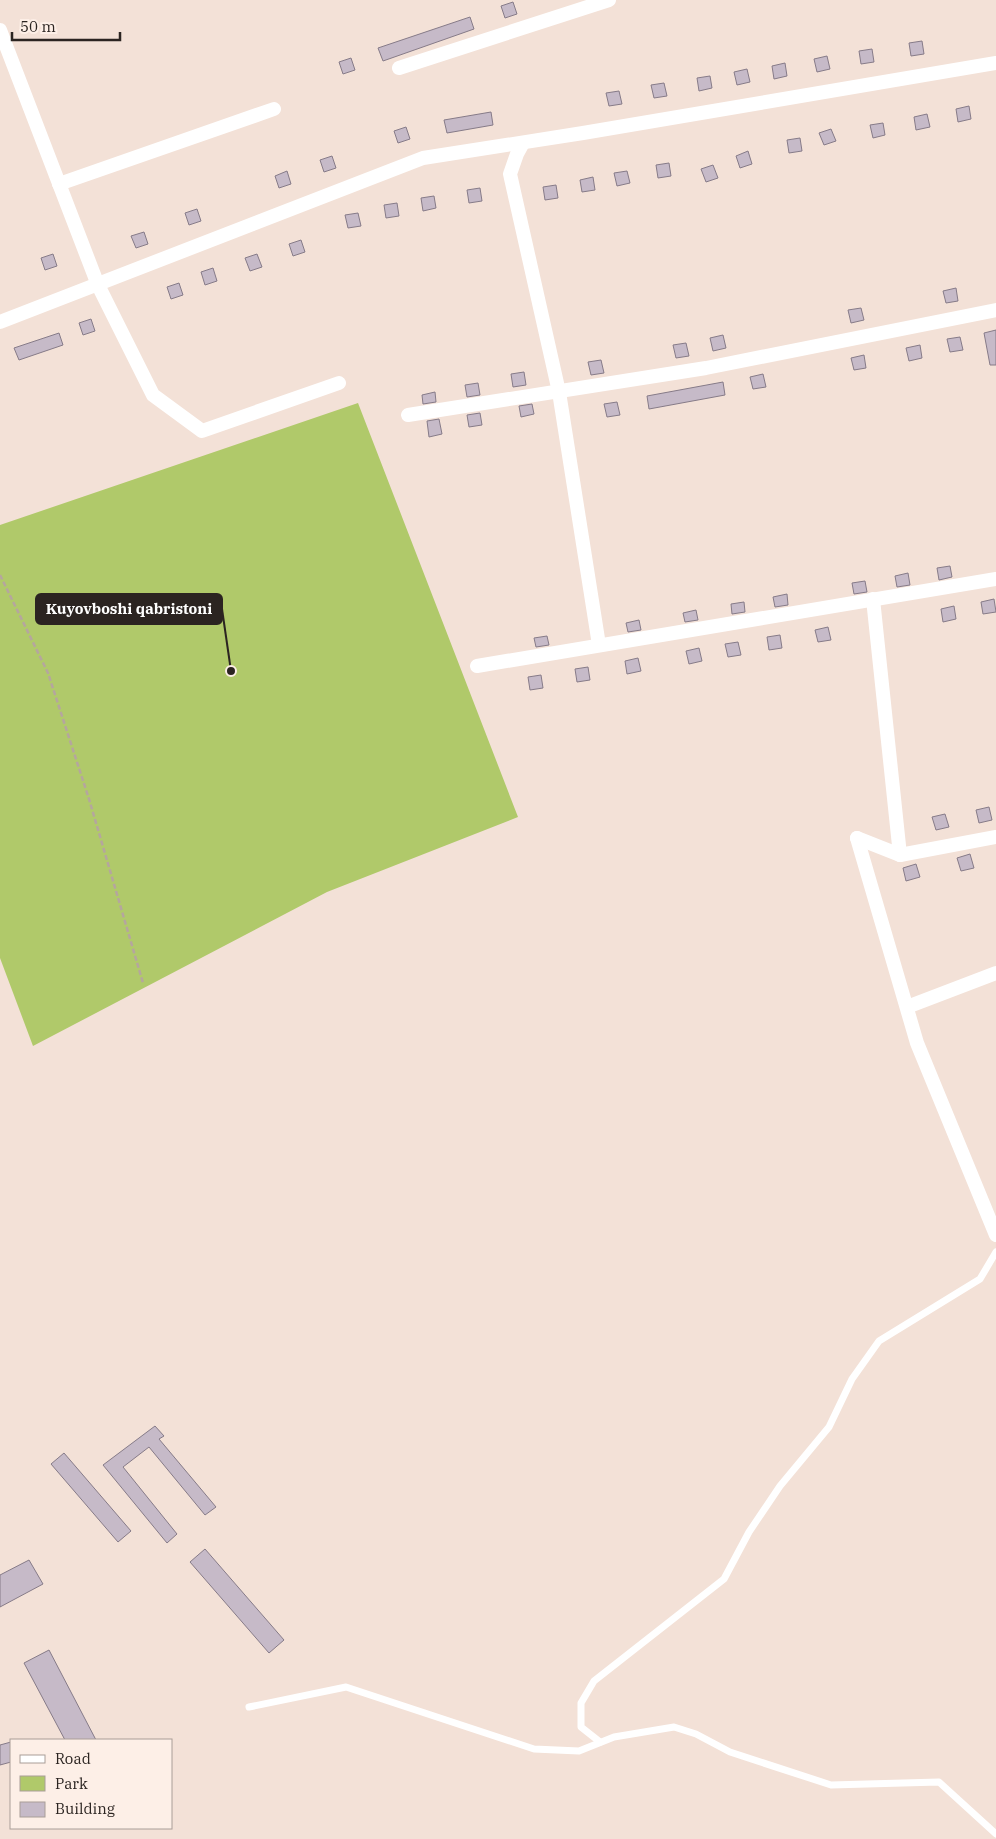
<svg xmlns="http://www.w3.org/2000/svg" width="996" height="1839" font-family="'IBM Plex Serif',serif">
	<style>
		.green { fill: #b0c96a }
		.building { fill: #c6bac8; stroke: #867b88 }
		.lines { fill: none; stroke-linecap: round; stroke-linejoin: round }
		.path { stroke: #b5a69e; stroke-width: 2.5; stroke-dasharray: 5 2.5; stroke-linecap: butt }
		.service { stroke: #fff; stroke-width: 7 }
		.minor { stroke: #fff; stroke-width: 14 }
		.leader { fill: none; stroke: #2b2421; stroke-width: 2 }
		.callout-dot { fill: #2b2421; stroke: #fdefe7; stroke-width: 2 }
		.callout { fill: #2b2421; stroke: #2b2421; stroke-width: 2 }
		.callout-label { font-size: 15px; text-anchor: middle; font-weight: bold; fill: #fff }
	</style>
	<rect width="100%" height="100%" fill="#f3e1d7"/>
	<polygon class="green" points="358,403 518,817 327,892 33,1046 0,958 0,525"/>
	<g class="building">
		<polygon points="513,2 517,14 505,18 501,6"/>
		<polygon points="470,17 474,29 383,61 378,48"/>
		<polygon points="922,41 924,54 911,56 909,43"/>
		<polygon points="872,49 874,62 861,64 859,51"/>
		<polygon points="827,56 830,69 817,72 814,59"/>
		<polygon points="351,58 355,70 343,74 339,62"/>
		<polygon points="785,63 787,76 774,79 772,66"/>
		<polygon points="747,69 750,82 737,85 734,72"/>
		<polygon points="710,76 712,88 699,91 697,78"/>
		<polygon points="664,83 667,96 654,98 651,85"/>
		<polygon points="619,91 622,104 609,106 606,93"/>
		<polygon points="969,106 971,119 958,122 956,109"/>
		<polygon points="491,112 493,125 447,133 444,120"/>
		<polygon points="927,114 930,127 916,130 914,117"/>
		<polygon points="883,123 885,135 873,138 870,125"/>
		<polygon points="406,127 410,139 398,143 394,131"/>
		<polygon points="831,129 836,141 824,145 819,133"/>
		<polygon points="800,138 802,151 789,153 787,140"/>
		<polygon points="748,151 752,164 740,168 736,156"/>
		<polygon points="332,156 336,168 324,172 320,160"/>
		<polygon points="669,163 671,176 658,178 656,165"/>
		<polygon points="713,165 718,178 706,182 701,169"/>
		<polygon points="287,171 291,184 279,188 275,176"/>
		<polygon points="627,171 630,183 617,186 614,173"/>
		<polygon points="593,177 595,190 582,192 580,180"/>
		<polygon points="556,185 558,198 545,200 543,187"/>
		<polygon points="480,188 482,201 469,203 467,190"/>
		<polygon points="434,196 436,208 423,211 421,198"/>
		<polygon points="397,203 399,216 386,218 384,205"/>
		<polygon points="197,209 201,221 189,225 185,213"/>
		<polygon points="358,213 361,226 348,228 345,215"/>
		<polygon points="144,232 148,244 136,248 131,236"/>
		<polygon points="301,240 305,252 293,256 289,244"/>
		<polygon points="53,254 57,266 45,270 41,258"/>
		<polygon points="257,254 262,267 250,271 245,258"/>
		<polygon points="213,268 217,281 205,285 201,272"/>
		<polygon points="179,283 183,295 171,299 167,287"/>
		<polygon points="956,288 958,301 946,303 943,291"/>
		<polygon points="861,308 864,320 851,323 848,310"/>
		<polygon points="91,319 95,331 83,335 79,323"/>
		<polygon points="996,330 996,365 990,365 984,333"/>
		<polygon points="59,333 63,345 19,360 14,348"/>
		<polygon points="723,335 726,348 713,351 710,338"/>
		<polygon points="960,337 963,350 950,352 947,339"/>
		<polygon points="686,343 689,356 676,358 673,345"/>
		<polygon points="920,345 922,358 909,361 906,348"/>
		<polygon points="864,355 866,368 854,370 851,358"/>
		<polygon points="601,360 604,373 591,375 588,362"/>
		<polygon points="524,372 526,385 513,387 511,374"/>
		<polygon points="763,374 766,387 753,389 750,377"/>
		<polygon points="723,382 725,395 649,409 647,396"/>
		<polygon points="478,383 480,395 467,397 465,385"/>
		<polygon points="435,392 436,402 423,404 422,395"/>
		<polygon points="617,402 620,415 607,417 604,404"/>
		<polygon points="532,404 534,414 521,417 519,406"/>
		<polygon points="480,413 482,425 469,427 467,415"/>
		<polygon points="439,419 442,434 429,437 427,421"/>
		<polygon points="950,566 952,577 939,580 937,568"/>
		<polygon points="908,573 910,585 897,587 895,576"/>
		<polygon points="865,581 867,592 854,594 852,583"/>
		<polygon points="787,594 788,605 775,607 773,597"/>
		<polygon points="994,599 996,612 983,614 981,602"/>
		<polygon points="744,602 745,612 732,614 731,604"/>
		<polygon points="954,606 956,619 943,622 941,609"/>
		<polygon points="696,610 698,620 685,622 683,613"/>
		<polygon points="639,620 641,630 628,632 626,623"/>
		<polygon points="828,627 831,640 818,642 815,630"/>
		<polygon points="780,635 782,648 769,650 767,637"/>
		<polygon points="547,636 549,645 536,647 534,638"/>
		<polygon points="738,642 741,655 728,657 725,644"/>
		<polygon points="699,648 702,661 689,664 686,651"/>
		<polygon points="638,658 641,671 627,674 625,661"/>
		<polygon points="588,667 590,680 577,682 575,669"/>
		<polygon points="541,675 543,688 530,690 528,677"/>
		<polygon points="989,807 992,820 979,823 976,810"/>
		<polygon points="945,814 949,827 936,830 932,817"/>
		<polygon points="970,854 974,868 961,871 957,858"/>
		<polygon points="916,864 920,877 906,881 903,868"/>
		<polygon points="155,1426 164,1436 159,1439 216,1507 205,1515 149,1447 123,1467 177,1534 167,1543 103,1465"/>
		<polygon points="64,1453 131,1531 118,1542 51,1464"/>
		<polygon points="205,1549 284,1640 269,1653 190,1562"/>
		<polygon points="29,1560 43,1584 0,1607 0,1575"/>
		<polygon points="49,1650 96,1740 65,1740 24,1663"/>
		<polygon points="11,1742 11,1762 0,1765 0,1745"/>
	</g>
	<g class="lines">
		<polyline class="path" points="0,575 48,673 89,799 143,983"/>
		<g class="service">
			<polyline points="249,1707 346,1687 534,1749 579,1751 614,1737 674,1727 696,1734 730,1752 831,1785 939,1782 996,1834"/>
			<polyline points="600,1742 581,1727 581,1703 594,1681 724,1579 749,1532 780,1486 829,1427 852,1379 879,1341 980,1279 996,1252"/>
		</g>
		<g class="minor">
			<polyline points="0,30 98,285 153,395 202,431 339,383"/>
			<polyline points="399,68 609,0"/>
			<polyline points="523,143 517,154 510,174 559,392 599,645"/>
			<polyline points="59,184 274,109"/>
			<polyline points="0,322 423,158 583,133 996,63"/>
			<polyline points="408,415 706,368 996,310"/>
			<polyline points="873,599 900,855"/>
			<polyline points="477,666 996,579"/>
			<polyline points="857,838 917,1043 996,1235"/>
			<polyline points="857,838 900,855 996,837"/>
			<polyline points="907,1007 996,973"/>
		</g>
	</g>
	<path class="leader" d="M231 671L222 609"/>
	<circle class="callout-dot" cx="231" cy="671" r="5"/>
	<rect class="callout" x="36" y="594" width="186" height="30" rx="5"/>
	<g class="callout-label">
		<text x="129" y="614">Kuyovboshi qabristoni</text>
	</g>
	<rect x="10" y="1739" width="162" height="90" fill="#fdefe7" stroke="#a99e98"/>
	<rect x="20" y="1755" width="25" height="8" fill="#ffffff" stroke="#a99e98"/>
	<text x="55" y="1764" font-size="15" fill="#2b2421">Road</text>
	<rect x="20" y="1776" width="25" height="15" fill="#b0c96a" stroke="#a99e98"/>
	<text x="55" y="1789" font-size="15" fill="#2b2421">Park</text>
	<rect x="20" y="1802" width="25" height="15" fill="#c6bac8" stroke="#a99e98"/>
	<text x="55" y="1814" font-size="15" fill="#2b2421">Building</text>
	<path d="M12 32v8h108v-8" fill="none" stroke="#2b2421" stroke-width="2.5"/>
	<text x="20" y="32" font-size="15" fill="#2b2421" stroke="#fdefe7" stroke-width="4" paint-order="stroke">50 m</text>
</svg>
